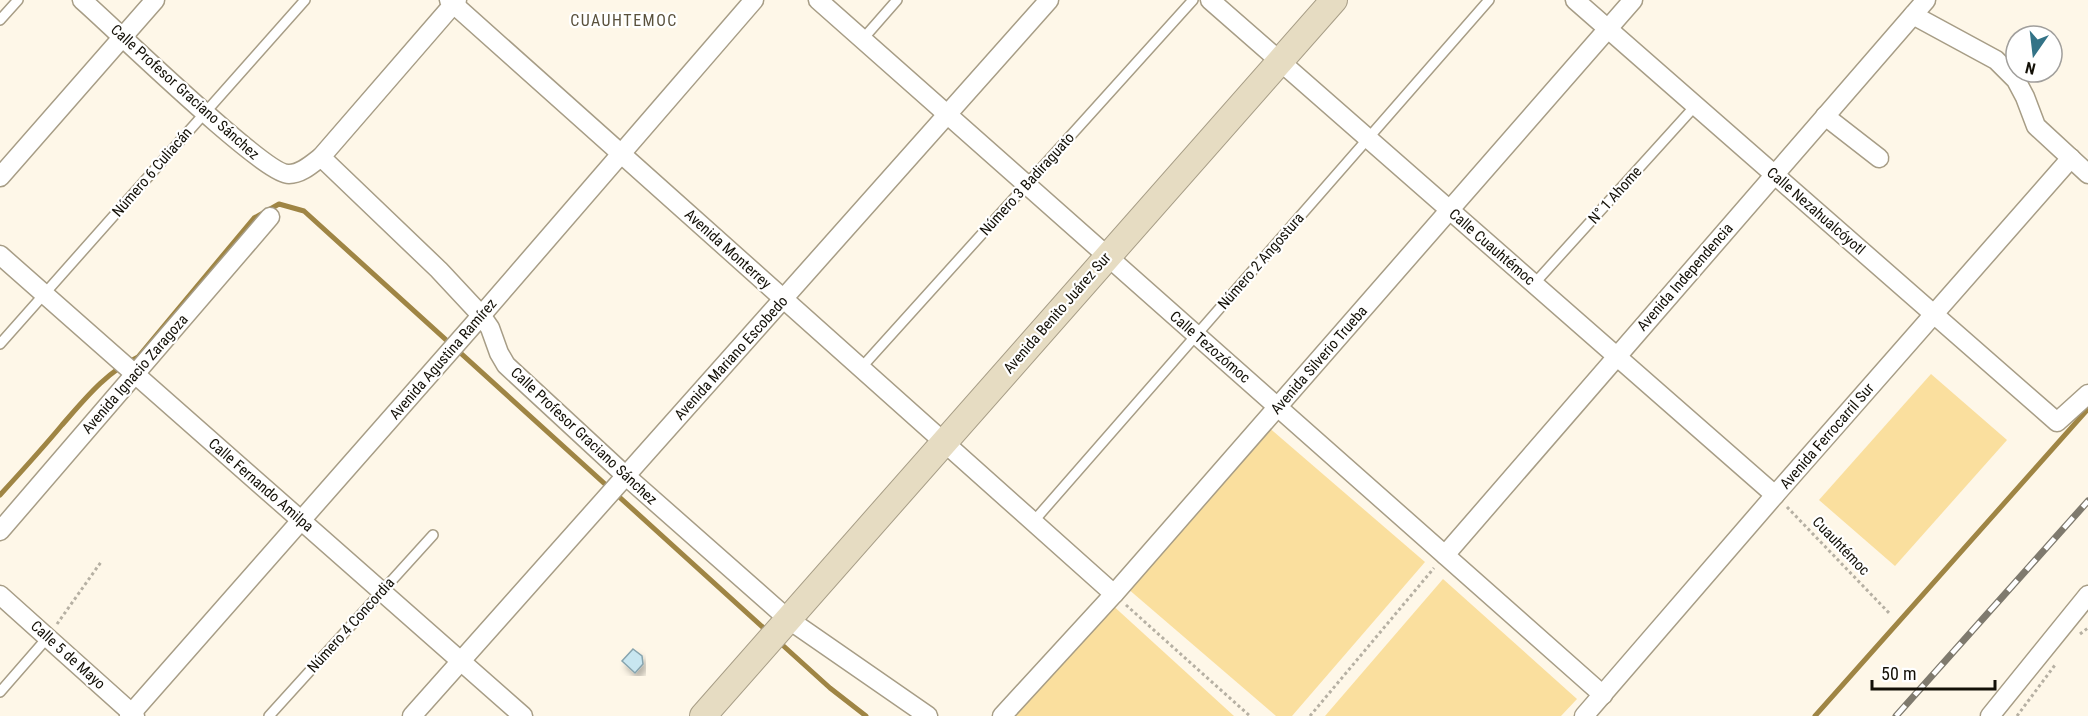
<svg xmlns="http://www.w3.org/2000/svg" width="2088" height="716" font-family="'Roboto Condensed',sans-serif">
	<style>
		.green { fill: #fadf9e }
		.lines { fill: none; stroke-linecap: round; stroke-linejoin: round }
		.stream { stroke: #9f8544; stroke-width: 5 }
		.building { fill: #c8e6f0; stroke: #87a4ae; stroke-width: 1.5; filter: url(#shadow) }
		.lane-casing { stroke: #a79d86; stroke-width: 12 }
		.street-casing { stroke: #a79d86; stroke-width: 21 }
		.secondary-casing { stroke: #a79d86; stroke-width: 28 }
		.path { stroke: #b6b0a3; stroke-width: 3; stroke-dasharray: 3 3; stroke-linecap: butt }
		.lane { stroke: #fff; stroke-width: 9 }
		.street { stroke: #fff; stroke-width: 18 }
		.secondary { stroke: #e6dcc2; stroke-width: 26 }
		.rail-casing { stroke: #7f7a6e; stroke-width: 7 }
		.rail { stroke: #fff; stroke-width: 4.5; stroke-dasharray: 14; stroke-linecap: butt }
		.labels { text-anchor: middle; dominant-baseline: central; stroke-width: 4.5; stroke-linejoin: round; paint-order: stroke }
		.street-label { font-size: 15px; fill: #131007; stroke: #fff }
		.neighbourhood-label { font-size: 16px; letter-spacing: 1.5px; fill: #5a513c; stroke: #fff }
	</style>
	<defs>
		<filter id="shadow"><feDropShadow dx="3.5" dy="6" stdDeviation="3" flood-color="#0004"/></filter>
	</defs>
	<rect width="100%" height="100%" fill="#fef7e8"/>
	<g class="green">
		<polygon points="1931,374 2007,440 1895,566 1819,500"/>
		<polygon points="1267,426 1425,562 1292,716 1276,716 1127,588"/>
		<polygon points="1443,579 1577,699 1561,716 1325,716"/>
		<polygon points="1109,602 1234,716 999,716"/>
	</g>
	<g class="lines">
		<g class="stream">
			<path d="M0,495C21,472 42,449 62,425C84,400 106,372 138,357L254,218L279,204L304,211L767,631"/>
			<polyline points="778,641 830,688 866,716"/>
			<polyline points="1815,716 2088,409"/>
		</g>
	</g>
	<polygon class="building" points="633,649 642,656 643,664 635,673 622,661"/>
	<g class="lines">
		<defs>
			<g id="lane">
				<polyline points="0,20 18,0"/>
				<polyline points="862,40 897,0"/>
				<polyline points="1534,284 1696,105"/>
				<polyline points="0,344 305,0"/>
				<polyline points="861,368 1193,0"/>
				<polyline points="1033,522 1489,0"/>
				<polyline points="0,692 48,637"/>
				<polyline points="269,716 433,535"/>
			</g>
			<g id="street">
				<path d="M82,0C111,25 264,175 289,174C301,174 312,164 321,157L439,270L481,315L490,328L499,353L506,365L626,476L788,619L928,716"/>
				<polyline points="449,0 1114,594"/>
				<polyline points="818,0 1603,695"/>
				<polyline points="1210,0 1775,495"/>
				<polyline points="1575,0 2057,422 2088,394"/>
				<polyline points="1913,15 1996,60 2016,80 2025,97 2036,126 2088,174"/>
				<polyline points="1825,116 1879,158"/>
				<polyline points="321,157 457,0"/>
				<polyline points="0,177 155,0"/>
				<polyline points="0,255 523,716"/>
				<polyline points="0,531 270,217"/>
				<polyline points="1445,555 1926,0"/>
				<polyline points="0,595 135,716"/>
				<polyline points="129,716 473,325 754,0"/>
				<polyline points="412,716 1049,0"/>
				<polyline points="1002,716 1114,594 1633,0"/>
				<polyline points="1584,716 1775,495 2071,158"/>
				<polyline points="1990,716 2088,595"/>
			</g>
			<polyline id="secondary" points="703,716 1334,0"/>
		</defs>
		<use href="#lane" class="lane-casing"/>
		<use href="#street" class="street-casing"/>
		<use href="#secondary" class="secondary-casing"/>
		<g class="path">
			<polyline points="1787,507 1890,614"/>
			<polyline points="1126,605 1250,716"/>
			<polyline points="57,624 101,562"/>
			<polyline points="2080,634 2088,628"/>
			<polyline points="1310,716 1434,568"/>
			<polyline points="2017,716 2055,665"/>
		</g>
		<use href="#lane" class="lane"/>
		<use href="#street" class="street"/>
		<use href="#secondary" class="secondary"/>
		<defs>
			<polyline id="rail" points="1896,716 2088,501"/>
		</defs>
		<use href="#rail" class="rail-casing"/>
		<use href="#rail" class="rail"/>
	</g>
	<g class="labels">
		<g class="street-label">
			<text transform="translate(185 92) rotate(42)">Calle Profesor Graciano Sánchez</text>
			<text transform="translate(152 172) rotate(-49)">Número 6 Culiacán</text>
			<text transform="translate(1027 184) rotate(-48)">Número 3 Badiraguato</text>
			<text transform="translate(1615 195) rotate(-48)">N° 1 Ahome</text>
			<text transform="translate(1816 211) rotate(41)">Calle Nezahualcóyotl</text>
			<text transform="translate(1492 247) rotate(41)">Calle Cuauhtémoc</text>
			<text transform="translate(728 249) rotate(42)">Avenida Monterrey</text>
			<text transform="translate(1261 261) rotate(-49)">Número 2 Angostura</text>
			<text transform="translate(1685 277) rotate(-49)">Avenida Independencia</text>
			<text transform="translate(1057 313) rotate(-49)">Avenida Benito Juárez Sur</text>
			<text transform="translate(1210 347) rotate(41)">Calle Tezozómoc</text>
			<text transform="translate(731 358) rotate(-48)">Avenida Mariano Escobedo</text>
			<text transform="translate(443 359) rotate(-49)">Avenida Agustina Ramírez</text>
			<text transform="translate(1319 360) rotate(-49)">Avenida Silverio Trueba</text>
			<text transform="translate(135 374) rotate(-49)">Avenida Ignacio Zaragoza</text>
			<text transform="translate(584 436) rotate(43)">Calle Profesor Graciano Sánchez</text>
			<text transform="translate(1827 436) rotate(-49)">Avenida Ferrocarril Sur</text>
			<text transform="translate(261 485) rotate(41)">Calle Fernando Amilpa</text>
			<text transform="translate(1841 546) rotate(46)">Cuauhtémoc</text>
			<text transform="translate(351 625) rotate(-48)">Número 4 Concordia</text>
			<text transform="translate(68 655) rotate(42)">Calle 5 de Mayo</text>
		</g>
		<g class="neighbourhood-label">
			<text x="624" y="20">CUAUHTEMOC</text>
		</g>
	</g>
	<g transform="translate(2034 54) rotate(194)"><circle r="28" fill="#ffffff" stroke="#a19f9c" stroke-width="1.5"/>
	<path d="M0-4.5L10 22L0 15L-10 22Z" fill="#337387"/>
	<text y="-9" font-size="16" font-weight="bold" text-anchor="middle" fill="#131007">N</text>
	</g>
	<path d="M1872 680v9h123v-9" fill="none" stroke="#131007" stroke-width="3"/>
	<text x="1881" y="680" font-size="18" fill="#131007" stroke="#ffffff" stroke-width="4.5" paint-order="stroke">50 m</text>
</svg>
